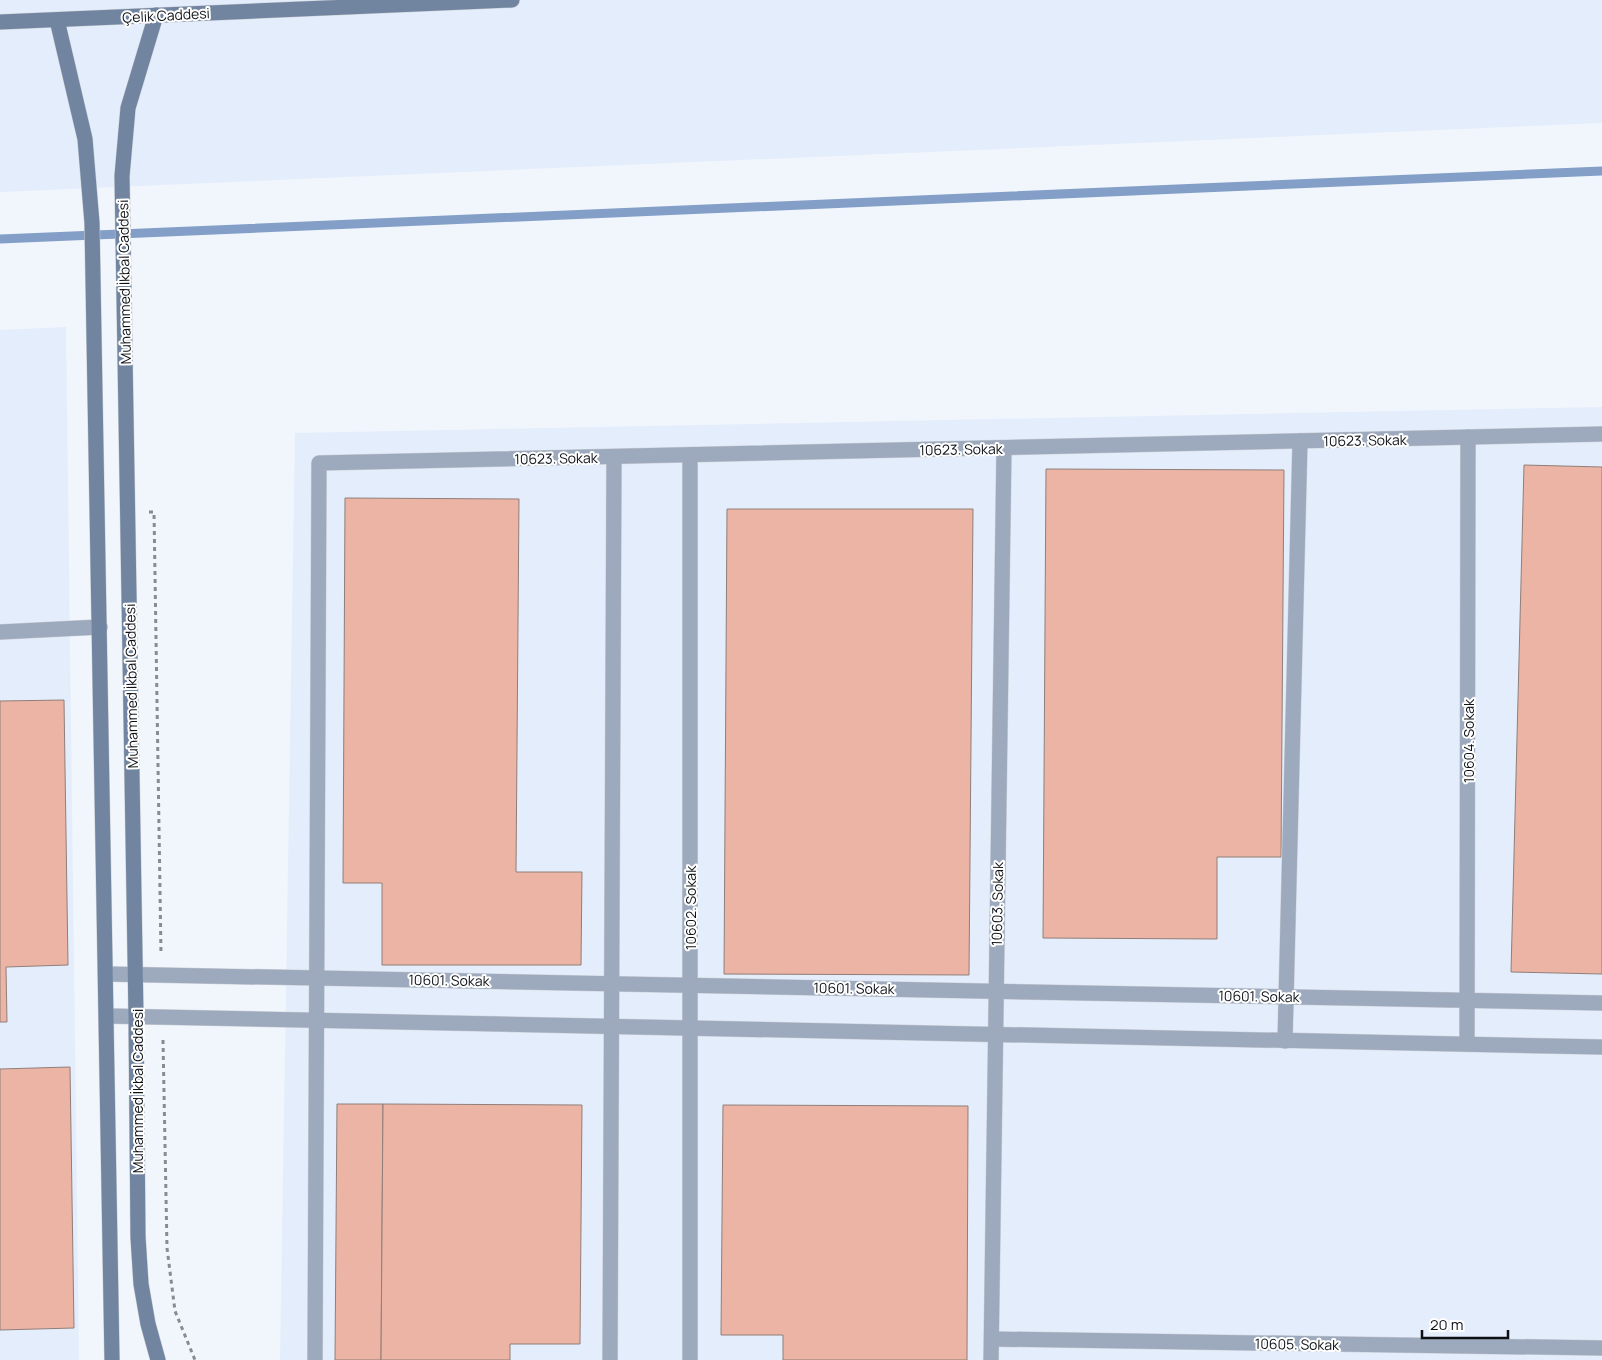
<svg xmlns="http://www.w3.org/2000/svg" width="1602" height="1360" font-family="Manrope,sans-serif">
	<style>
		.built { fill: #e4edfb }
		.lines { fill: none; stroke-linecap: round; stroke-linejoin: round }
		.stream { stroke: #839fc8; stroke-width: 9 }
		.building { fill: #ebb4a4; stroke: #917e79 }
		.lane-casing { stroke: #cdd1d7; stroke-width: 16 }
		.street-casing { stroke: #cdd1d7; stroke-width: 16 }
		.secondary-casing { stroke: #cdd1d7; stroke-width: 16 }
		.path { stroke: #878c91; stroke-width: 3; stroke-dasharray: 4 4; stroke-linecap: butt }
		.lane { stroke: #9daabd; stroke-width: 15 }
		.street { stroke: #9daabd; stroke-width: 15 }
		.secondary { stroke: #7285a0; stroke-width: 15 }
		.labels { text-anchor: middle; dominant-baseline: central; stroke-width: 4; stroke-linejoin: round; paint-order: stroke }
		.street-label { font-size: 14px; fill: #0d1116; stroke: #fff }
	</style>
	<rect width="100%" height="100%" fill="#f1f6fc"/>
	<g class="built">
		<polygon points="0,0 1602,0 1602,123 0,192"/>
		<polygon points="66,327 79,1360 0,1360 0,330"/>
		<polygon points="1602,407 1602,1360 280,1360 295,433"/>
	</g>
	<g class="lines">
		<polyline class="stream" points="0,239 1602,171"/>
	</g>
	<g class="building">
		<polygon points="1524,465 1602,467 1602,974 1511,972"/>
		<polygon points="1046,469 1284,470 1281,857 1217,857 1217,939 1043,938"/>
		<polygon points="345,498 519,499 516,872 582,872 581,965 382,965 382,883 343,883"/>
		<polygon points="727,509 973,509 969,975 724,974"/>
		<polygon points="64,700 68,965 6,967 7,1022 0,1022 0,701"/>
		<polygon points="70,1067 74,1328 0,1330 0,1069"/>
		<polygon points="337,1104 383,1104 381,1360 335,1360"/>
		<polygon points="383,1104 582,1105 580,1344 510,1344 510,1360 381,1360"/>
		<polygon points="723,1105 968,1106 967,1360 783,1360 783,1335 721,1335"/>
	</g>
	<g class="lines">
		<defs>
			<polyline id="lane" points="0,632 100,627"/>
			<g id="street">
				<polyline points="106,974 1602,1003"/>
				<polyline points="107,1016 1602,1047"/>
				<polyline points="1285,1041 1300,441"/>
				<polyline points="1467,1044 1468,437"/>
				<polyline points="992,1339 1602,1348"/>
				<polyline points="315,1360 319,463 1602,434"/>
				<polyline points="610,1360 614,457"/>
				<polyline points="690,1360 690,455"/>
				<polyline points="991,1360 1004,448"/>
			</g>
			<g id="secondary">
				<polyline points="156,15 128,108 122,176 136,1016 138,1237 141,1284 148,1324 158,1360"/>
				<polyline points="57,20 85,139 92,223 112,1360"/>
				<polyline points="0,22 512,0"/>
			</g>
		</defs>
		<use href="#lane" class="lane-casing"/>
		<use href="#street" class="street-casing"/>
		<use href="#secondary" class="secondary-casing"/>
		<g class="path">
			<polyline points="149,512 154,512 161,954"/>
			<polyline points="163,1040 167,1248 175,1311 195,1360"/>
		</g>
		<use href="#lane" class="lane"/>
		<use href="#street" class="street"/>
		<use href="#secondary" class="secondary"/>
	</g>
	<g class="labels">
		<g class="street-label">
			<text transform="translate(166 15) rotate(-3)">Çelik Caddesi</text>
			<text transform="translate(124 282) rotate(-91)">Muhammed İkbal Caddesi</text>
			<text transform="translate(1365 440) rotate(-1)">10623. Sokak</text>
			<text transform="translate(961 449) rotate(-1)">10623. Sokak</text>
			<text transform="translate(556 458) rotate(-1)">10623. Sokak</text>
			<text transform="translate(131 686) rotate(-91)">Muhammed İkbal Caddesi</text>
			<text transform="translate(1468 741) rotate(-90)">10604. Sokak</text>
			<text transform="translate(997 904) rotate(-89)">10603. Sokak</text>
			<text transform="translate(690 908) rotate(-90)">10602. Sokak</text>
			<text transform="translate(449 980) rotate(1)">10601. Sokak</text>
			<text transform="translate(854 988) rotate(1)">10601. Sokak</text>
			<text transform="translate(1259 996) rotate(1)">10601. Sokak</text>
			<text transform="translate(137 1091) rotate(-90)">Muhammed İkbal Caddesi</text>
			<text transform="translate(1297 1344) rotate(1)">10605. Sokak</text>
		</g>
	</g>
	<path d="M1422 1330v8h86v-8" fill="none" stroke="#0d1116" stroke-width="2.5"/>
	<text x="1430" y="1330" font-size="15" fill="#0d1116" stroke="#ffffff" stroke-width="4" paint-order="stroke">20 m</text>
</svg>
